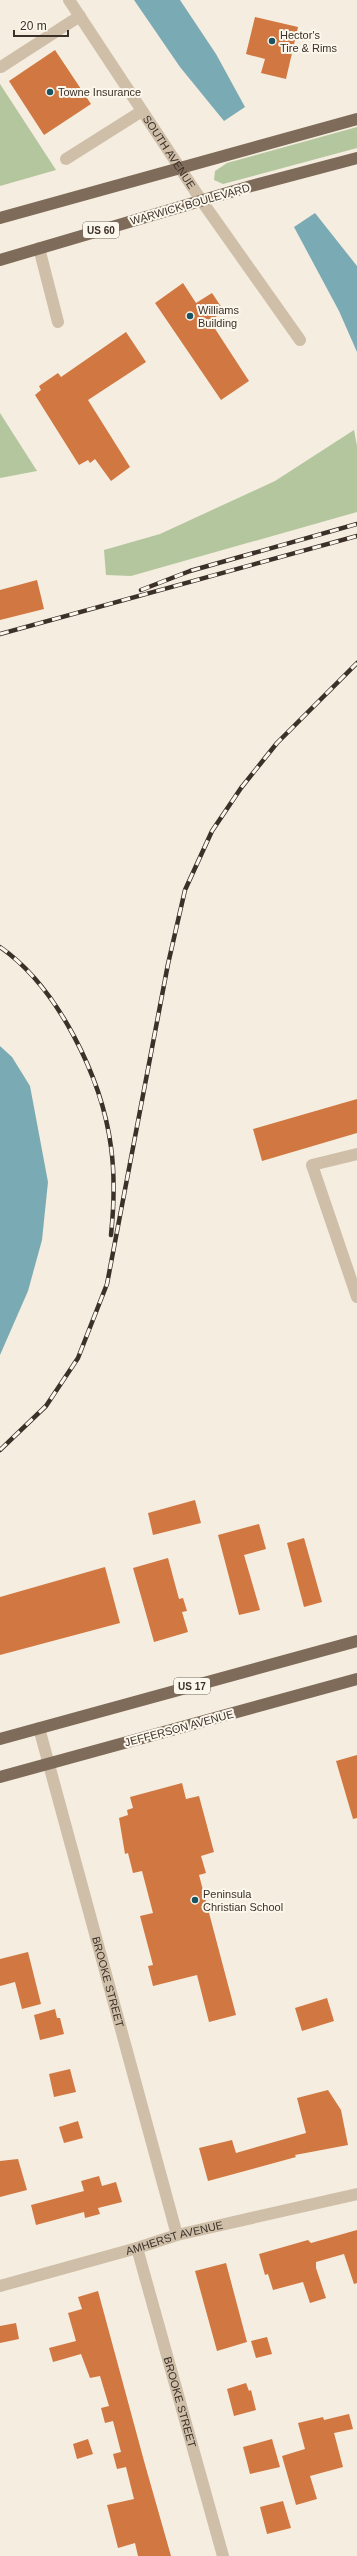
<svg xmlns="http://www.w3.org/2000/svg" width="357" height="2556" font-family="Helvetica,sans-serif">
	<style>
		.green { fill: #b3c69d }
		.water { fill: #7aabb5 }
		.building { fill: #d17741 }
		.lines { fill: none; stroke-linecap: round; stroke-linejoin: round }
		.minor { stroke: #cfbfa9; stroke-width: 12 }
		.major { stroke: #7f6b59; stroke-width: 12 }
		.rail-casing { stroke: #3b3129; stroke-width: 4.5 }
		.rail { stroke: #fcf7ec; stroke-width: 3; stroke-dasharray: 9; stroke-linecap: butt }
		.poi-dot { fill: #1a5362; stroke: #fcf7ec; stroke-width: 1.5 }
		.labels { text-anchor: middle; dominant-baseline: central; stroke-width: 4; stroke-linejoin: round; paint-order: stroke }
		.shield { fill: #fcf7ec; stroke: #756c64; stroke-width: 1 }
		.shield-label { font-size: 10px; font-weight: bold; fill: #3b3129 }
		.poi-label { font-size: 11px; fill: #3b3129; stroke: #fcf7ec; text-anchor: start }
		.street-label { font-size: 11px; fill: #3b3129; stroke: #fcf7ec }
	</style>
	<rect width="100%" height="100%" fill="#f5eddf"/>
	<g class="green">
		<polygon points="0,84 56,170 0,186"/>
		<polygon points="357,127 357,148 223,184 214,180 215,171 227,163"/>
		<polygon points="0,413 37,471 0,478"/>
		<polygon points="354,430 357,446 357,512 131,576 106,575 104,550 160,534 275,481"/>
	</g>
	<g class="water">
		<polygon points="134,0 180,0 216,54 245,107 224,121 180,67"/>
		<polygon points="315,213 357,266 357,352 339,311 294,227"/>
		<polygon points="0,1046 12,1057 30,1086 48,1182 42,1240 28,1291 0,1355"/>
	</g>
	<g class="building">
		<polygon points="255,17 298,27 286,79 261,73 265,59 246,54"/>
		<polygon points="55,50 91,104 44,135 9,81"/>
		<polygon points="183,283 196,303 212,293 224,311 210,321 249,381 221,400 155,303"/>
		<polygon points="126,332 146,362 88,400 130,467 111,481 95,459 90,463 88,460 79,465 35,395 41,390 39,386 58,373 61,377"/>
		<polygon points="37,580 44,609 0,620 0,590"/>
		<polygon points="357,1099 357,1133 262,1161 253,1129"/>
		<polygon points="195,1500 201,1523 153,1535 148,1513"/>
		<polygon points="259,1524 266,1549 244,1555 260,1610 239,1615 218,1535"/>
		<polygon points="304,1538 322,1602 304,1607 287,1543"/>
		<polygon points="168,1558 179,1599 183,1598 187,1611 182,1612 188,1632 154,1642 133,1568"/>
		<polygon points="105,1567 120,1623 0,1655 0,1597"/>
		<polygon points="357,1755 357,1818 353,1819 336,1761"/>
		<polygon points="182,1783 186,1799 199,1796 214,1852 201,1856 206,1873 199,1875 236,2015 209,2022 197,1975 153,1986 148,1966 153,1965 140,1916 153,1913 142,1871 133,1873 128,1853 125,1854 119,1818 128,1815 127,1810 133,1808 130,1797"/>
		<polygon points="28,1952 41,2004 22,2009 15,1982 0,1986 0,1959"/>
		<polygon points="327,1998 334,2021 302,2031 295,2008"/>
		<polygon points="55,2009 57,2018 60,2018 64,2034 40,2040 34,2015"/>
		<polygon points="70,2069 76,2092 54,2097 49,2074"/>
		<polygon points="328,2090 341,2110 348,2145 295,2155 296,2157 208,2181 199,2148 232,2140 236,2153 306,2133 297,2098"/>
		<polygon points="78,2121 83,2138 64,2143 59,2127"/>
		<polygon points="18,2159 27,2190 0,2197 0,2161"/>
		<polygon points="99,2176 102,2186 116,2182 122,2202 98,2208 100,2214 85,2218 84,2212 36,2225 31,2205 84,2191 81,2181"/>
		<polygon points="357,2230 357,2283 354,2284 344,2254 316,2262 316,2268 326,2298 310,2303 303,2282 273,2290 268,2274 265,2275 259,2254 308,2240 311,2243"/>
		<polygon points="226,2263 247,2342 217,2351 195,2271"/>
		<polygon points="98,2291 144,2461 171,2556 138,2556 135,2543 118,2548 107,2505 134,2499 126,2467 117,2469 113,2454 121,2452 113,2421 105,2423 101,2408 109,2406 100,2376 90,2378 81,2354 53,2362 49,2348 76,2341 68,2313 82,2309 78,2297"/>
		<polygon points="16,2323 19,2339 0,2343 0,2326"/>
		<polygon points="267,2337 272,2354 256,2358 251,2341"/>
		<polygon points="246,2383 249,2391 251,2390 256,2410 234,2416 227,2389"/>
		<polygon points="349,2414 353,2429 334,2433 343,2467 310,2476 317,2499 296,2505 282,2456 305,2449 298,2423 323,2417 324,2420"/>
		<polygon points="88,2439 93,2454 77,2459 73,2444"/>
		<polygon points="272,2439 280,2467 250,2474 243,2447"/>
		<polygon points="283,2501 291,2528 267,2534 260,2507"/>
	</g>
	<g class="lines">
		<g class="minor">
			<path id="s1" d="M69,0L201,200L300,340"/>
			<polyline points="1,67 80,16"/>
			<polyline points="66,159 142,111"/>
			<polyline points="39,248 58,322"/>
			<polyline points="357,1154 312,1165 357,1297"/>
			<path id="s2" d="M39,1728L177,2235"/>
			<path id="s3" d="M137,2248L223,2556"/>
			<path id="s4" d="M0,2286L137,2248L177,2235L357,2194"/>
		</g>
		<g class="major">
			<polyline points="0,218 357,119"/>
			<polyline points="0,260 251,186 357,158"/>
			<polyline points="0,1739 357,1641"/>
			<polyline points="0,1777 357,1679"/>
		</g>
		<defs>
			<g id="rail">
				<polyline points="141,590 190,571 357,524"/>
				<polyline points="0,634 357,536"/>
				<path d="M0,947C58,987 102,1078 111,1147C115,1176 114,1206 111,1235"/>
				<polyline points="0,1450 46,1406 78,1358 107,1284 168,964 185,890 212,831 241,788 277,743 357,663"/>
			</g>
		</defs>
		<use href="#rail" class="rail-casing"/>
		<use href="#rail" class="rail"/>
	</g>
	<g class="poi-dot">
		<circle cx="272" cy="41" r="4"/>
		<circle cx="50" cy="92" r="4"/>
		<circle cx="190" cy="316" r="4"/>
		<circle cx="195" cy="1900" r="4"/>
	</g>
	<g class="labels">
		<g class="shield">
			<rect x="83" y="222" width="36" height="16" rx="3"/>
			<rect x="174" y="1678" width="36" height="16" rx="3"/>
		</g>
		<g class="shield-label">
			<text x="101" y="230">US 60</text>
			<text x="192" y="1686">US 17</text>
		</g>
		<g class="poi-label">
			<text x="280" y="35">Hector's<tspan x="280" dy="13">Tire &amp; Rims</tspan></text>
			<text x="58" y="92">Towne Insurance</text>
			<text x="198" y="310">Williams<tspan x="198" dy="13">Building</tspan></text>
			<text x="203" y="1894">Peninsula<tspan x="203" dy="13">Christian School</tspan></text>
		</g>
		<g class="street-label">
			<text stroke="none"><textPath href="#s1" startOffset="182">SOUTH AVENUE</textPath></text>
			<text transform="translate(190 204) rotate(-16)">WARWICK BOULEVARD</text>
			<text transform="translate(179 1728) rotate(-15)">JEFFERSON AVENUE</text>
			<text stroke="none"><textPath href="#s2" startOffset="263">BROOKE STREET</textPath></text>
			<text stroke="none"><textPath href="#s4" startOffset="181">AMHERST AVENUE</textPath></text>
			<text stroke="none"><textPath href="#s3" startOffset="160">BROOKE STREET</textPath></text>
		</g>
	</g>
	<path d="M14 30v6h54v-6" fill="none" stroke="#3b3129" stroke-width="2"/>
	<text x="20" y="30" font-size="12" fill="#3b3129" stroke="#fcf7ec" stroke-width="3" paint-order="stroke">20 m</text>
</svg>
